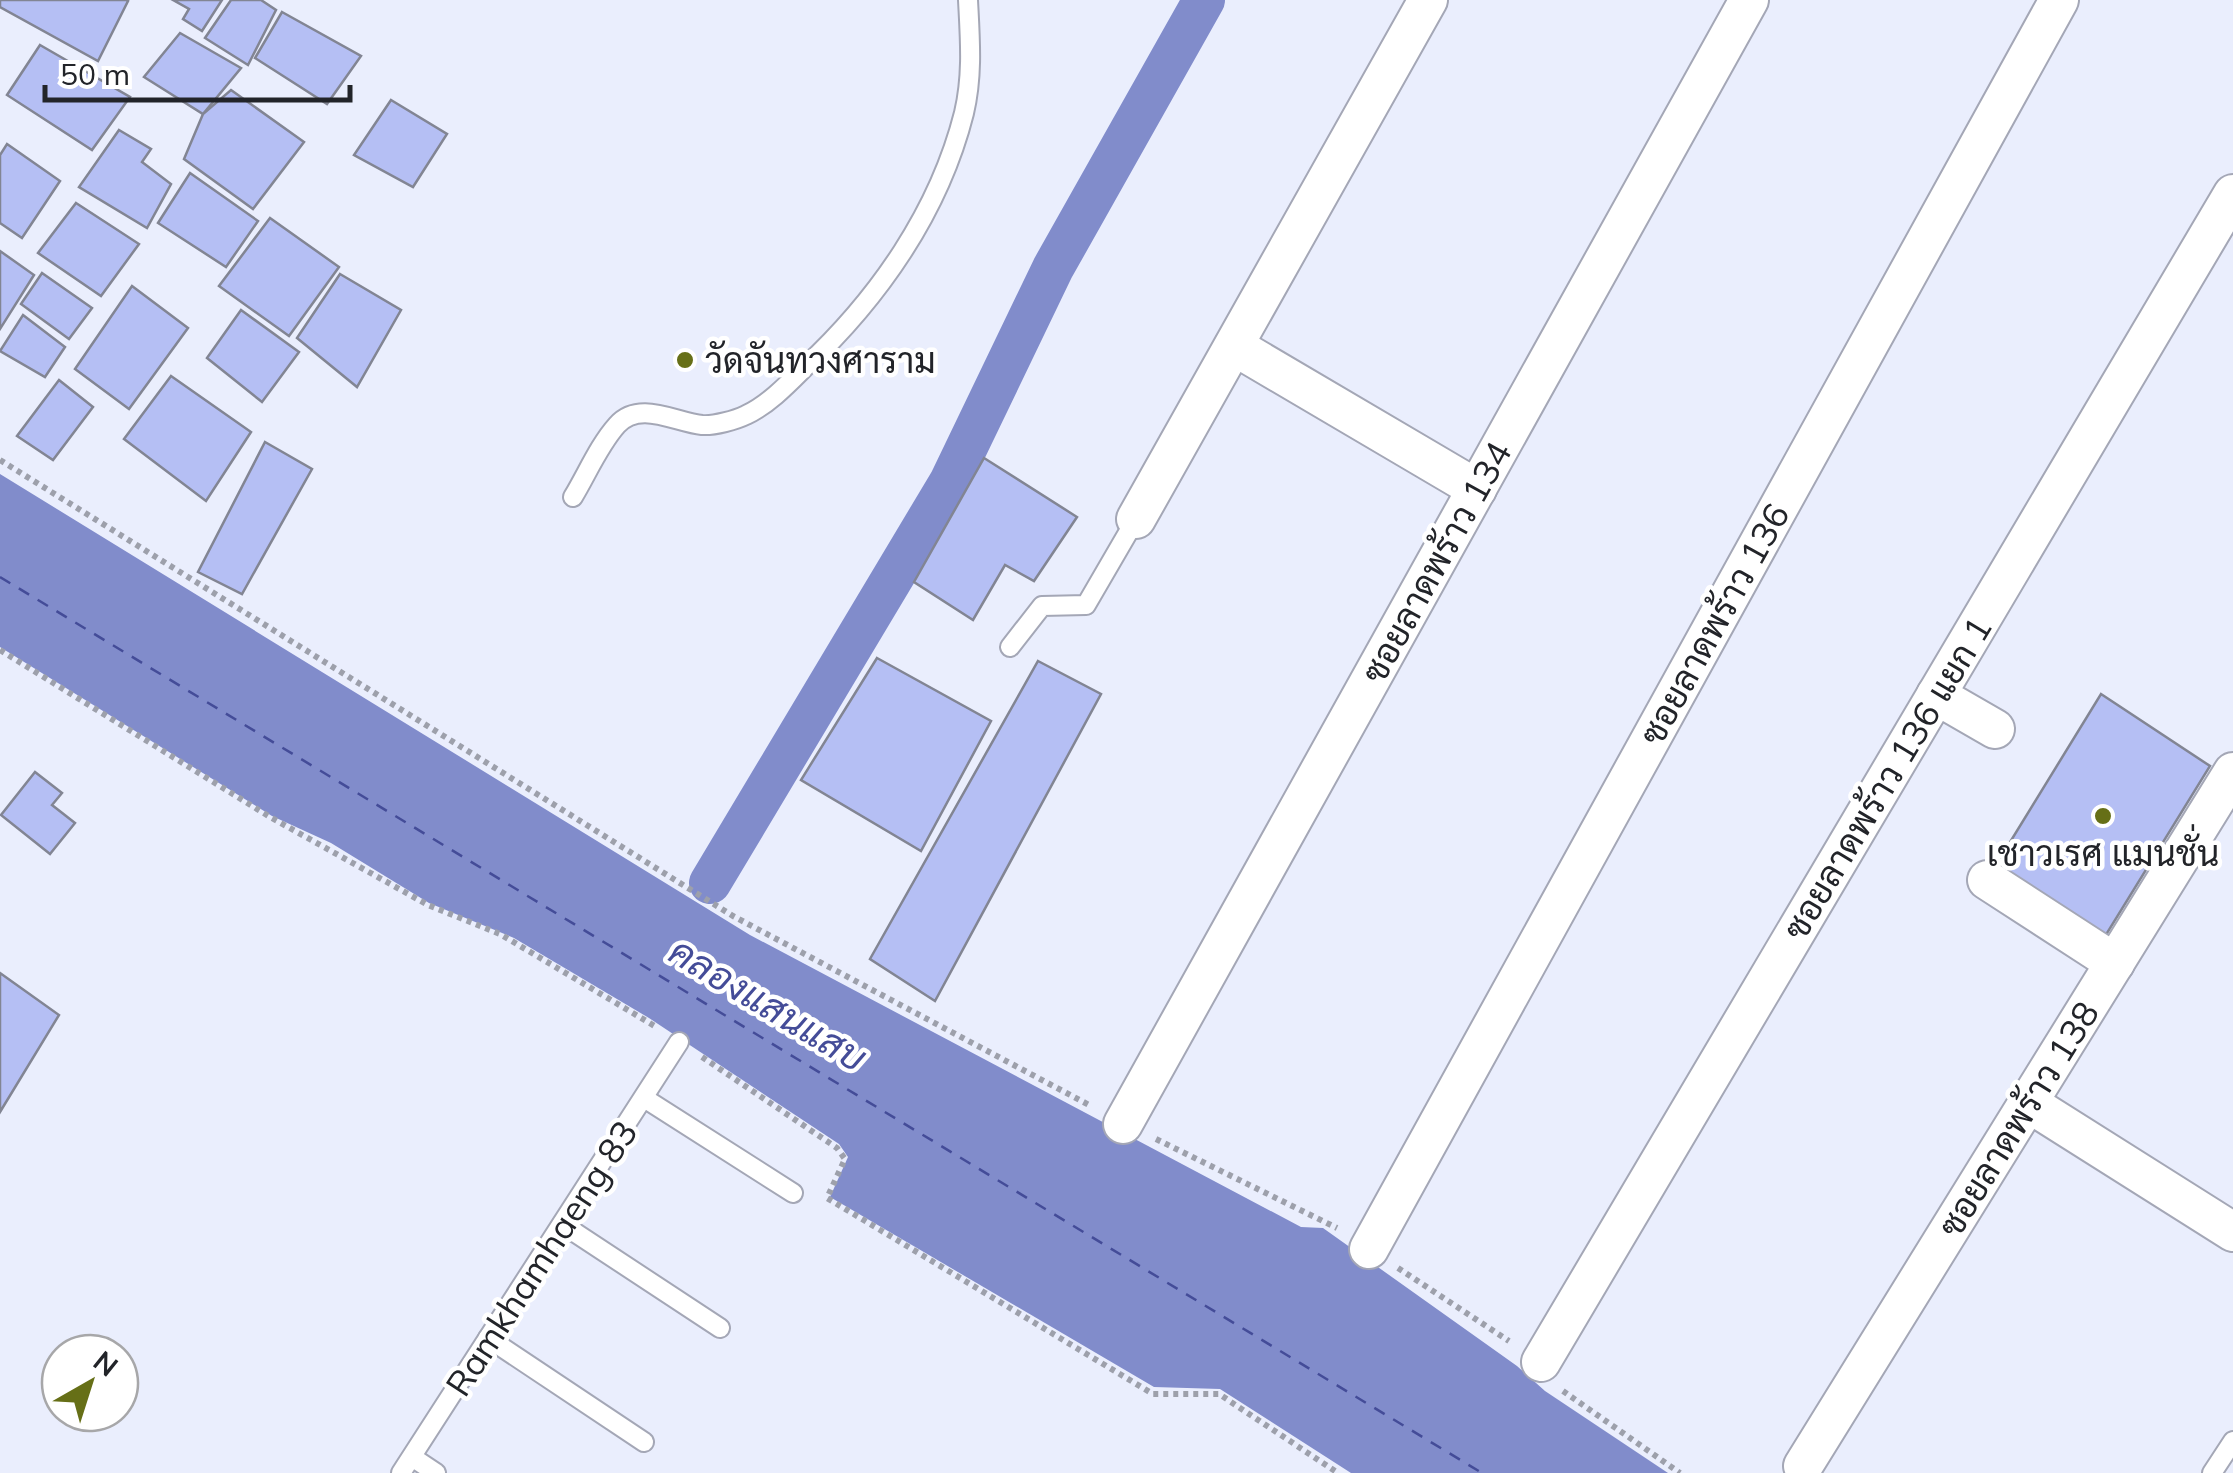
<svg xmlns="http://www.w3.org/2000/svg" width="2233" height="1473" font-family="Mulish,Sarabun,sans-serif">
	<style>
		.water { fill: #818ccb }
		.lines { fill: none; stroke-linecap: round; stroke-linejoin: round }
		.canal { stroke: #818ccb; stroke-width: 42 }
		.ferry { stroke: #444c98; stroke-width: 2.5; stroke-dasharray: 12 10; stroke-linecap: butt }
		.building { fill: #b5bff4; stroke: #828593; stroke-width: 2.5 }
		.lane-casing { stroke: #a4a7b6; stroke-width: 22 }
		.street-casing { stroke: #a4a7b6; stroke-width: 42 }
		.path { stroke: #9da0ab; stroke-width: 6; stroke-dasharray: 5 5; stroke-linecap: butt }
		.lane { stroke: #fff; stroke-width: 18 }
		.street { stroke: #fff; stroke-width: 38 }
		.poi-dot { fill: #666f17; stroke: #fff; stroke-width: 4 }
		.labels { text-anchor: middle; dominant-baseline: central; stroke-width: 9; stroke-linejoin: round; paint-order: stroke }
		.poi-label { font-size: 35px; fill: #222429; stroke: #fff; text-anchor: start }
		.street-label { font-size: 35px; fill: #222429; stroke: #fff }
		.water-label { font-size: 38px; font-style: italic; fill: #444c98; stroke: #fff }
	</style>
	<rect width="100%" height="100%" fill="#eaeefd"/>
	<polygon class="water" points="0,474 750,935 1301,1227 1323,1228 1517,1366 1545,1391 1668,1473 1351,1473 1220,1389 1154,1387 830,1197 848,1157 839,1144 649,1018 514,938 429,903 331,843 272,816 0,647"/>
	<g class="lines">
		<polyline class="canal" points="710,883 950,482 1053,268 1204,0"/>
		<polyline class="ferry" points="0,577 1482,1473"/>
	</g>
	<g class="building">
		<polygon points="0,0 126,0 128,1 98,61 0,7"/>
		<polygon points="173,0 222,0 202,31 183,19 189,9"/>
		<polygon points="231,0 261,0 276,10 248,65 205,38"/>
		<polygon points="282,12 361,56 327,104 255,58"/>
		<polygon points="180,33 241,68 203,114 144,77"/>
		<polygon points="40,45 130,97 92,150 7,95"/>
		<polygon points="231,90 304,142 253,209 184,159 203,114"/>
		<polygon points="391,100 447,134 413,187 354,155"/>
		<polygon points="119,130 151,149 142,162 171,184 147,228 79,187"/>
		<polygon points="7,144 60,181 22,238 0,223 0,155"/>
		<polygon points="190,173 258,221 226,267 158,223"/>
		<polygon points="76,203 139,244 101,296 38,253"/>
		<polygon points="270,218 339,267 289,336 219,286"/>
		<polygon points="0,251 34,275 0,329"/>
		<polygon points="42,273 92,308 69,339 21,304"/>
		<polygon points="340,274 401,310 357,387 297,338"/>
		<polygon points="132,286 188,328 129,409 75,369"/>
		<polygon points="241,310 299,352 262,402 207,358"/>
		<polygon points="23,315 65,347 45,377 0,351"/>
		<polygon points="171,376 251,432 206,501 124,439"/>
		<polygon points="59,380 93,407 53,460 17,436"/>
		<polygon points="265,442 312,469 242,594 198,572"/>
		<polygon points="984,458 1077,517 1034,581 1005,565 973,620 914,582"/>
		<polygon points="877,658 991,721 921,851 801,780"/>
		<polygon points="1038,661 1101,694 935,1001 870,959"/>
		<polygon points="2101,694 2210,766 2104,938 1996,865"/>
		<polygon points="35,772 62,793 52,805 75,823 50,854 1,815"/>
		<polygon points="0,973 59,1015 0,1112"/>
	</g>
	<g class="lines">
		<defs>
			<g id="lane">
				<path d="M573,497C587,474 599,445 617,425C639,400 675,422 702,425C714,426 736,420 746,415C768,405 789,383 805,367C878,299 939,212 964,113C973,75 970,39 968,0"/>
				<polyline points="1010,647 1042,606 1086,605 1136,519"/>
				<polyline points="644,1098 793,1193"/>
				<polyline points="562,1224 720,1328"/>
				<polyline points="488,1338 644,1442"/>
				<polyline points="412,1457 436,1473"/>
				<polyline points="401,1473 679,1042"/>
				<polyline points="2212,1473 2233,1441"/>
			</g>
			<g id="street">
				<polyline points="1234,346 1477,489"/>
				<polyline points="1136,519 1428,0"/>
				<polyline points="1936,695 1995,729"/>
				<polyline points="1987,880 2115,963"/>
				<polyline points="2027,1102 2233,1232"/>
				<polyline points="1123,1124 1749,0"/>
				<polyline points="1369,1249 2059,0"/>
				<polyline points="1541,1362 2233,194"/>
				<polyline points="1803,1466 2233,772"/>
			</g>
		</defs>
		<use href="#lane" class="lane-casing"/>
		<use href="#street" class="street-casing"/>
		<g class="path">
			<polyline points="0,460 733,916 1091,1106"/>
			<polyline points="0,650 270,817 428,905 500,934 658,1028"/>
			<polyline points="702,1057 837,1148 845,1159 827,1198 1153,1394 1219,1394 1338,1473"/>
			<polyline points="1156,1139 1337,1228"/>
			<polyline points="1398,1268 1509,1341"/>
			<polyline points="1563,1391 1680,1473"/>
		</g>
		<use href="#lane" class="lane"/>
		<use href="#street" class="street"/>
	</g>
	<g class="poi-dot">
		<circle cx="685" cy="360" r="10"/>
		<circle cx="2103" cy="816" r="10"/>
	</g>
	<g class="labels">
		<g class="poi-label">
			<text x="705" y="360">วัดจันทวงศาราม</text>
			<text x="2103" y="853" text-anchor="middle">เชาวเรศ แมนชั่น</text>
		</g>
		<g class="street-label">
			<text transform="translate(1436 562) rotate(-61)">ซอยลาดพร้าว 134</text>
			<text transform="translate(1714 624) rotate(-61)">ซอยลาดพร้าว 136</text>
			<text transform="translate(1887 778) rotate(-59)">ซอยลาดพร้าว 136 แยก 1</text>
			<text transform="translate(2018 1119) rotate(-58)">ซอยลาดพร้าว 138</text>
			<text transform="translate(541 1258) rotate(-57)">Ramkhamhaeng 83</text>
		</g>
		<g class="water-label">
			<text transform="translate(768 1004) rotate(31)">คลองแสนแสบ</text>
		</g>
	</g>
	<g transform="translate(90 1383) rotate(39)"><circle r="48" fill="#ffffff" stroke="#a7a7a9" stroke-width="2.5"/>
	<path d="M0-8L18 38L0 25L-18 38Z" fill="#666f17"/>
	<text y="-15" font-size="28" font-weight="bold" text-anchor="middle" fill="#222429">N</text>
	</g>
	<path d="M45 85v15h305v-15" fill="none" stroke="#222429" stroke-width="5"/>
	<text x="60" y="85" font-size="30" fill="#222429" stroke="#ffffff" stroke-width="8" paint-order="stroke">50 m</text>
</svg>
